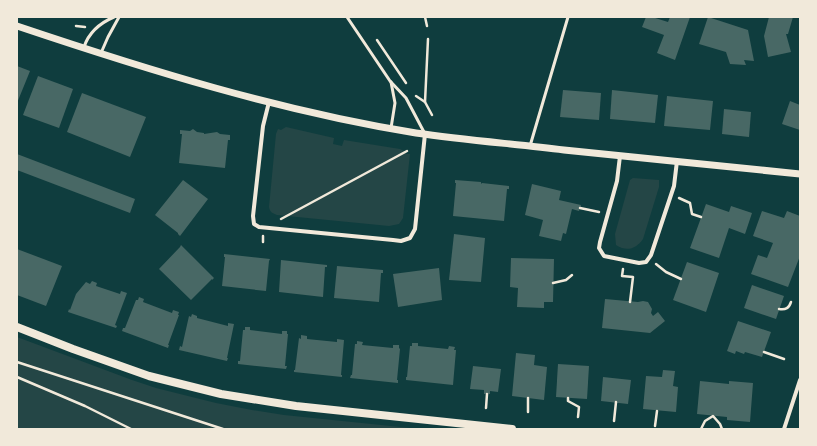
<svg xmlns="http://www.w3.org/2000/svg" width="817" height="446" font-family="'Golos Text',sans-serif">
	<style>
		.green { fill: #244646 }
		.building { fill: #486865 }
		.lines { fill: none; stroke-linecap: round; stroke-linejoin: round }
		.path { stroke: #f1e9da; stroke-width: 2.5 }
		.service { stroke: #f1e9da; stroke-width: 3 }
		.minor { stroke: #f1e9da; stroke-width: 4 }
		.tertiary { stroke: #f1e9da; stroke-width: 7 }
		.secondary { stroke: #f1e9da; stroke-width: 8 }
	</style>
	<rect width="100%" height="100%" fill="#0f3d3e"/>
	<g class="green">
		<path d="M286,127L334,138L333,144L342,146L344,140L400,149L406,152V154H410L403,218L399,224L389,226L277,215C272,213 270,212 269,207L276,134L278,129L281,130Z"/>
		<path d="M633,178L659,180V187L643,239C636,249 627,252 616,245L615,234L630,180Z"/>
		<polygon points="17,337 132,380 156,388 216,403 252,410 284,415 420,429 17,429"/>
	</g>
	<g class="building">
		<polygon points="646,17 652,17 668,22 670,17 690,17 675,60 657,53 664,35 642,27"/>
		<polygon points="708,17 748,30 754,61 744,60 746,65 730,64 726,52 699,44"/>
		<polygon points="769,17 793,17 788,34 786,34 791,52 768,57 764,36"/>
		<polygon points="17,66 30,71 17,103"/>
		<polygon points="38,76 73,89 59,128 23,115"/>
		<polygon points="563,90 601,93 599,120 560,117"/>
		<polygon points="612,90 658,95 655,123 610,119"/>
		<polygon points="82,93 146,117 130,157 67,132"/>
		<polygon points="667,96 713,101 710,130 664,126"/>
		<polygon points="790,101 800,105 800,130 782,124"/>
		<polygon points="724,109 751,112 749,137 722,134"/>
		<polygon points="193,129 197,132 204,133 204,134 217,132 220,134 230,135 230,140 228,140 225,168 179,163 182,134 180,134 180,130 190,131"/>
		<polygon points="17,154 135,199 130,213 17,170"/>
		<polygon points="183,180 208,199 180,236 178,234 178,233 155,215"/>
		<polygon points="455,180 481,182 481,184 482,183 509,186 509,189 507,189 504,221 453,216 456,183 455,183"/>
		<polygon points="532,184 561,191 559,200 581,205 579,211 572,209 566,234 563,233 561,241 539,236 543,220 525,215"/>
		<polygon points="706,204 729,212 731,206 752,213 745,234 729,228 719,258 690,248"/>
		<polygon points="762,211 784,218 787,211 800,216 800,256 788,287 751,274 758,255 767,258 773,243 753,236"/>
		<polygon points="454,234 485,238 481,282 449,280"/>
		<polygon points="181,245 214,278 212,280 212,279 191,300 159,269 180,247"/>
		<polygon points="17,249 62,266 46,306 17,295"/>
		<polygon points="224,254 270,259 269,261 266,291 222,286 225,257 224,257"/>
		<polygon points="511,258 554,259 553,302 544,302 544,308 517,307 518,288 510,287"/>
		<polygon points="281,260 327,265 327,267 325,267 323,297 279,292"/>
		<polygon points="687,262 719,273 706,312 673,300"/>
		<polygon points="337,266 383,270 383,273 381,273 379,302 334,298"/>
		<polygon points="439,268 442,300 398,307 393,274"/>
		<polygon points="92,281 97,283 96,286 120,294 121,291 127,293 115,325 117,326 116,328 68,312 69,309 70,310 76,294 86,282 90,284"/>
		<polygon points="752,285 784,296 776,319 744,308"/>
		<polygon points="139,297 144,299 143,302 172,313 173,310 179,312 178,315 179,315 168,345 169,345 168,348 122,331 123,328 125,328 136,300 138,300"/>
		<polygon points="605,299 638,302 643,301 648,302 652,309 651,313 653,316 658,312 665,321 650,333 602,328"/>
		<polygon points="192,314 197,316 197,318 228,326 228,323 234,324 227,358 228,358 227,361 179,350 180,346 182,347 189,316 191,317"/>
		<polygon points="738,321 771,332 762,357 745,352 744,354 736,351 735,354 727,351"/>
		<polygon points="245,327 250,327 250,330 282,334 282,331 287,331 287,334 288,334 285,366 287,366 286,369 238,364 238,361 240,361 243,330 245,330"/>
		<polygon points="301,335 307,336 307,339 337,342 337,339 344,340 341,375 342,375 342,377 294,372 294,370 295,370 299,338 301,339"/>
		<polygon points="357,341 363,342 362,345 393,348 393,345 399,345 399,348 400,349 397,380 398,380 398,383 350,378 351,375 352,375 355,344 357,344"/>
		<polygon points="412,343 418,343 418,346 448,349 449,346 455,347 454,350 456,350 453,385 406,380 406,377 407,377 410,346 412,346"/>
		<polygon points="516,353 535,355 534,365 547,367 544,400 512,396"/>
		<polygon points="558,364 589,366 587,399 556,397"/>
		<polygon points="473,366 501,369 498,392 490,391 490,394 484,394 484,390 470,389"/>
		<polygon points="663,370 675,371 673,386 678,387 676,412 643,409 646,376 662,377"/>
		<polygon points="603,377 631,380 628,404 601,401"/>
		<polygon points="700,381 729,384 729,381 753,383 750,422 727,420 727,417 697,414"/>
	</g>
	<g class="lines">
		<g class="path">
			<polyline points="425,17 427,26"/>
			<polyline points="76,26 85,27"/>
			<polyline points="428,39 425,102 432,115"/>
			<polyline points="377,40 406,83"/>
			<polyline points="416,96 425,102"/>
			<polyline points="679,198 690,203 692,214 701,217"/>
			<polyline points="580,208 599,212"/>
			<polyline points="281,219 407,151"/>
			<polyline points="263,242 263,236"/>
			<polyline points="656,264 666,272 681,279"/>
			<polyline points="623,269 622,276 633,277 630,302"/>
			<polyline points="553,283 566,280 572,275"/>
			<path d="M779,309C786,310 789,308 791,302"/>
			<polyline points="764,352 784,359"/>
			<polyline points="17,362 223,429"/>
			<polyline points="17,377 85,406 131,429"/>
			<polyline points="568,398 568,401 579,407 578,417"/>
			<polyline points="486,408 487,394"/>
			<polyline points="528,412 528,398"/>
			<polyline points="614,421 616,402"/>
			<polyline points="655,426 657,411"/>
			<polyline points="701,429 705,421 713,416 720,424 722,429"/>
		</g>
		<g class="service">
			<polyline points="347,17 390,81 406,98 425,134"/>
			<path d="M84,47C89,32 100,23 114,17"/>
			<polyline points="101,53 108,37 119,17"/>
			<polyline points="391,82 395,103 391,128"/>
			<polyline points="530,146 568,17"/>
		</g>
		<g class="minor">
			<polyline points="269,102 263,126 253,216 254,224 259,227 393,240 401,241 410,238 415,229 425,134"/>
			<polyline points="620,156 617,181 600,242 599,248 604,256 639,263 646,262 651,255 674,186 677,161"/>
			<polyline points="784,429 800,380"/>
		</g>
		<path class="tertiary" d="M17,26C148,70 280,111 416,133C465,140 515,144 564,150C643,158 721,166 800,174"/>
		<polyline class="secondary" points="17,327 73,349 149,376 221,394 296,406 512,429"/>
	</g>
	<rect width="817" height="446" fill="none" stroke="#f1e9da" stroke-width="36"/>
</svg>
